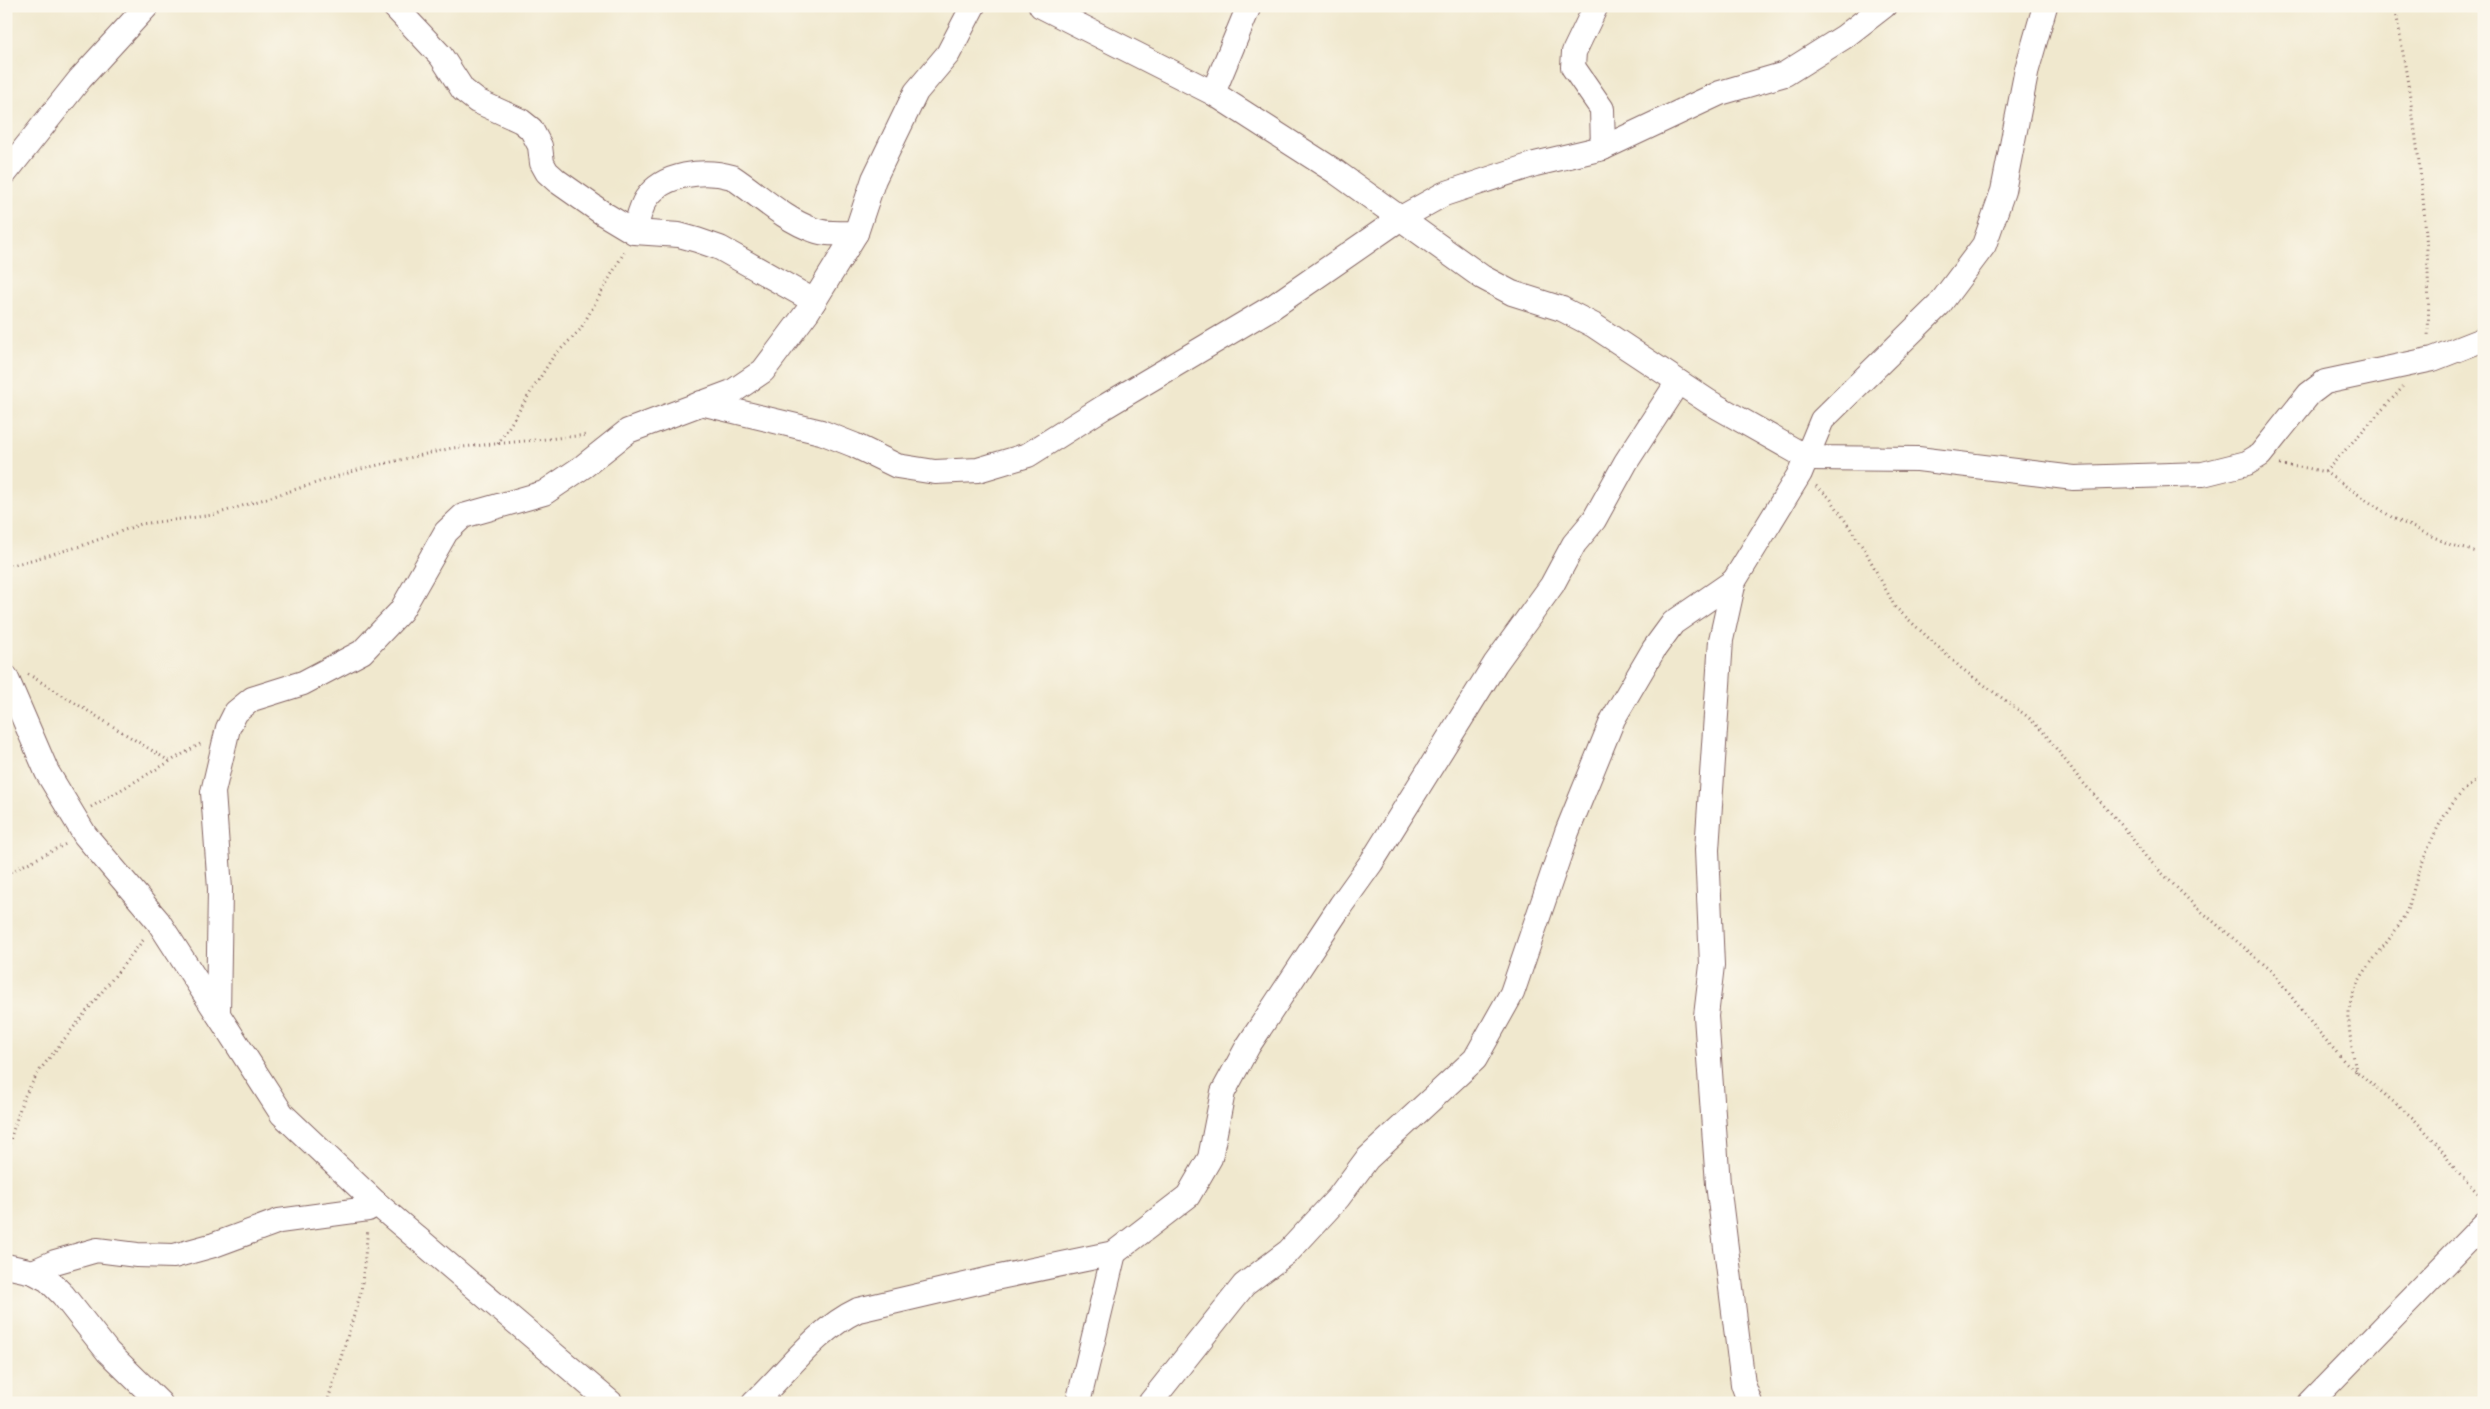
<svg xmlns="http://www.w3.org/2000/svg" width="2490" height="1409" font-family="Caveat,sans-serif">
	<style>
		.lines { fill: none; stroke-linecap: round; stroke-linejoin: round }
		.minor-casing { stroke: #846564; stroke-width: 26 }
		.path { stroke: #846564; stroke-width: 3; stroke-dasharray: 1 4; stroke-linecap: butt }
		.minor { stroke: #fff; stroke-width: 24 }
	</style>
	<rect width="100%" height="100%" fill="#fbf7ec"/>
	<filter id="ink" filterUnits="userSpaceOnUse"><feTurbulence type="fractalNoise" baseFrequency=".02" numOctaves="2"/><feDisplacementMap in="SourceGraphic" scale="10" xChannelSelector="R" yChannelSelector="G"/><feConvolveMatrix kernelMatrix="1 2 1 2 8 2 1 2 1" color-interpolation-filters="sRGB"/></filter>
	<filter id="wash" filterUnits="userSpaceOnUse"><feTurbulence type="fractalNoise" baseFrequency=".0096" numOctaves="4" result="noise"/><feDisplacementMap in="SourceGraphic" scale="20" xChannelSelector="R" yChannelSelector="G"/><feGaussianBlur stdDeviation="1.12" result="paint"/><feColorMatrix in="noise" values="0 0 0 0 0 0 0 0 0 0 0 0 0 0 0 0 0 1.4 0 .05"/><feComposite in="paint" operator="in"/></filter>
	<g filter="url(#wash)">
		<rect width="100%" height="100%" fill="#f0e8ce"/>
	</g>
	<g filter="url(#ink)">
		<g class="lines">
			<defs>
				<g id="minor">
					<polyline points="394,6 441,56 463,90 477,101 521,121 531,129 540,146 542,163 547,172 557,181 604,214 634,232 679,235 697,240 720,248 814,301"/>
					<polyline points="1041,6 1213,93 1336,172 1482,277 1512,293 1562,309 1593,325 1709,402 1808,458 1918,459 2074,478 2203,474 2247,463 2260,455 2309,394 2325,382 2433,359 2484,339"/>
					<polyline points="1596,6 1574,52 1573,67 1602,109 1603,148"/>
					<polyline points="1213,93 1249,6"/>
					<polyline points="6,172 80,79 147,6"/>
					<path d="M634,232C638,221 640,208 646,199C663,173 705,169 732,177C758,194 784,220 814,230C827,235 843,233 856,233"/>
					<polyline points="701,403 821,432 854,445 897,466 935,472 978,470 1028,455 1104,407 1274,306 1401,218 1444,194 1535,164 1603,148 1720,93 1785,74 1844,37 1884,6"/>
					<polyline points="6,677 47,772 85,835 158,921 282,1114 376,1203 611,1403"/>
					<polyline points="218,1014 220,889 213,792 228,728 236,712 252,699 303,683 362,652 401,611 446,532 463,516 544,493 584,466 628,431 732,392 763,371 808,311 856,233 874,179 916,92 948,54 973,6"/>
					<polyline points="6,1266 33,1272 48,1280 63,1295 108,1352 160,1403"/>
					<polyline points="33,1272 55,1262 97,1250 137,1255 174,1256 214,1245 279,1221 368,1209 376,1203"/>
					<path d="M754,1403C788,1371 816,1330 858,1310L995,1278L1114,1253L1188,1196L1210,1158L1223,1092L1248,1046L1341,905L1371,863L1495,664L1552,585L1574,544L1594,520L1626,462L1678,382"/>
					<polyline points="1078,1403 1114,1253"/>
					<polyline points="1150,1403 1244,1285 1289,1251 1338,1198 1367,1159 1475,1059 1512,993 1567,832 1613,719 1654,649 1673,623 1734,581"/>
					<polyline points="1750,1403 1743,1384 1718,1184 1706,1016 1712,965 1707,850 1721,640 1734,581 1800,473 1822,420 1939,305 1984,245 2003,191 2027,69 2045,6"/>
					<polyline points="2310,1403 2484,1224"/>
				</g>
			</defs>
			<use href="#minor" class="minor-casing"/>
			<g class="path">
				<path d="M2395,6C2414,117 2432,226 2428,338"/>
				<polyline points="498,444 553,357 580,330 626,249"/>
				<polyline points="2280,465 2307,468 2325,472 2393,518 2451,545 2484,554"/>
				<polyline points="2325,472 2403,387"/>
				<polyline points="1816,486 1830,498 1866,552 1895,607 1961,668 2028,717 2045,734 2078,777 2126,830 2146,857 2195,906 2272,971 2312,1024 2344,1061 2413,1118 2438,1145 2457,1172 2484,1199"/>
				<polyline points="6,567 81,546 141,524 213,515 361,469 452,448 588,435"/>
				<polyline points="28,674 169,761"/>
				<polyline points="91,807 202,743"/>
				<polyline points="6,874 66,844"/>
				<path d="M2356,1072C2353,1049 2345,1022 2351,1000C2360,968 2390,944 2404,916C2412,901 2414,884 2420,869C2432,837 2451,791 2484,777"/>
				<polyline points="6,1153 23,1099 39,1071 144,939"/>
				<polyline points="327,1403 361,1292 368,1229"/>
			</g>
			<use href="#minor" class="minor"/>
		</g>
	</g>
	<rect width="2490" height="1409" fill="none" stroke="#fbf7ec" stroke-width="25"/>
</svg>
